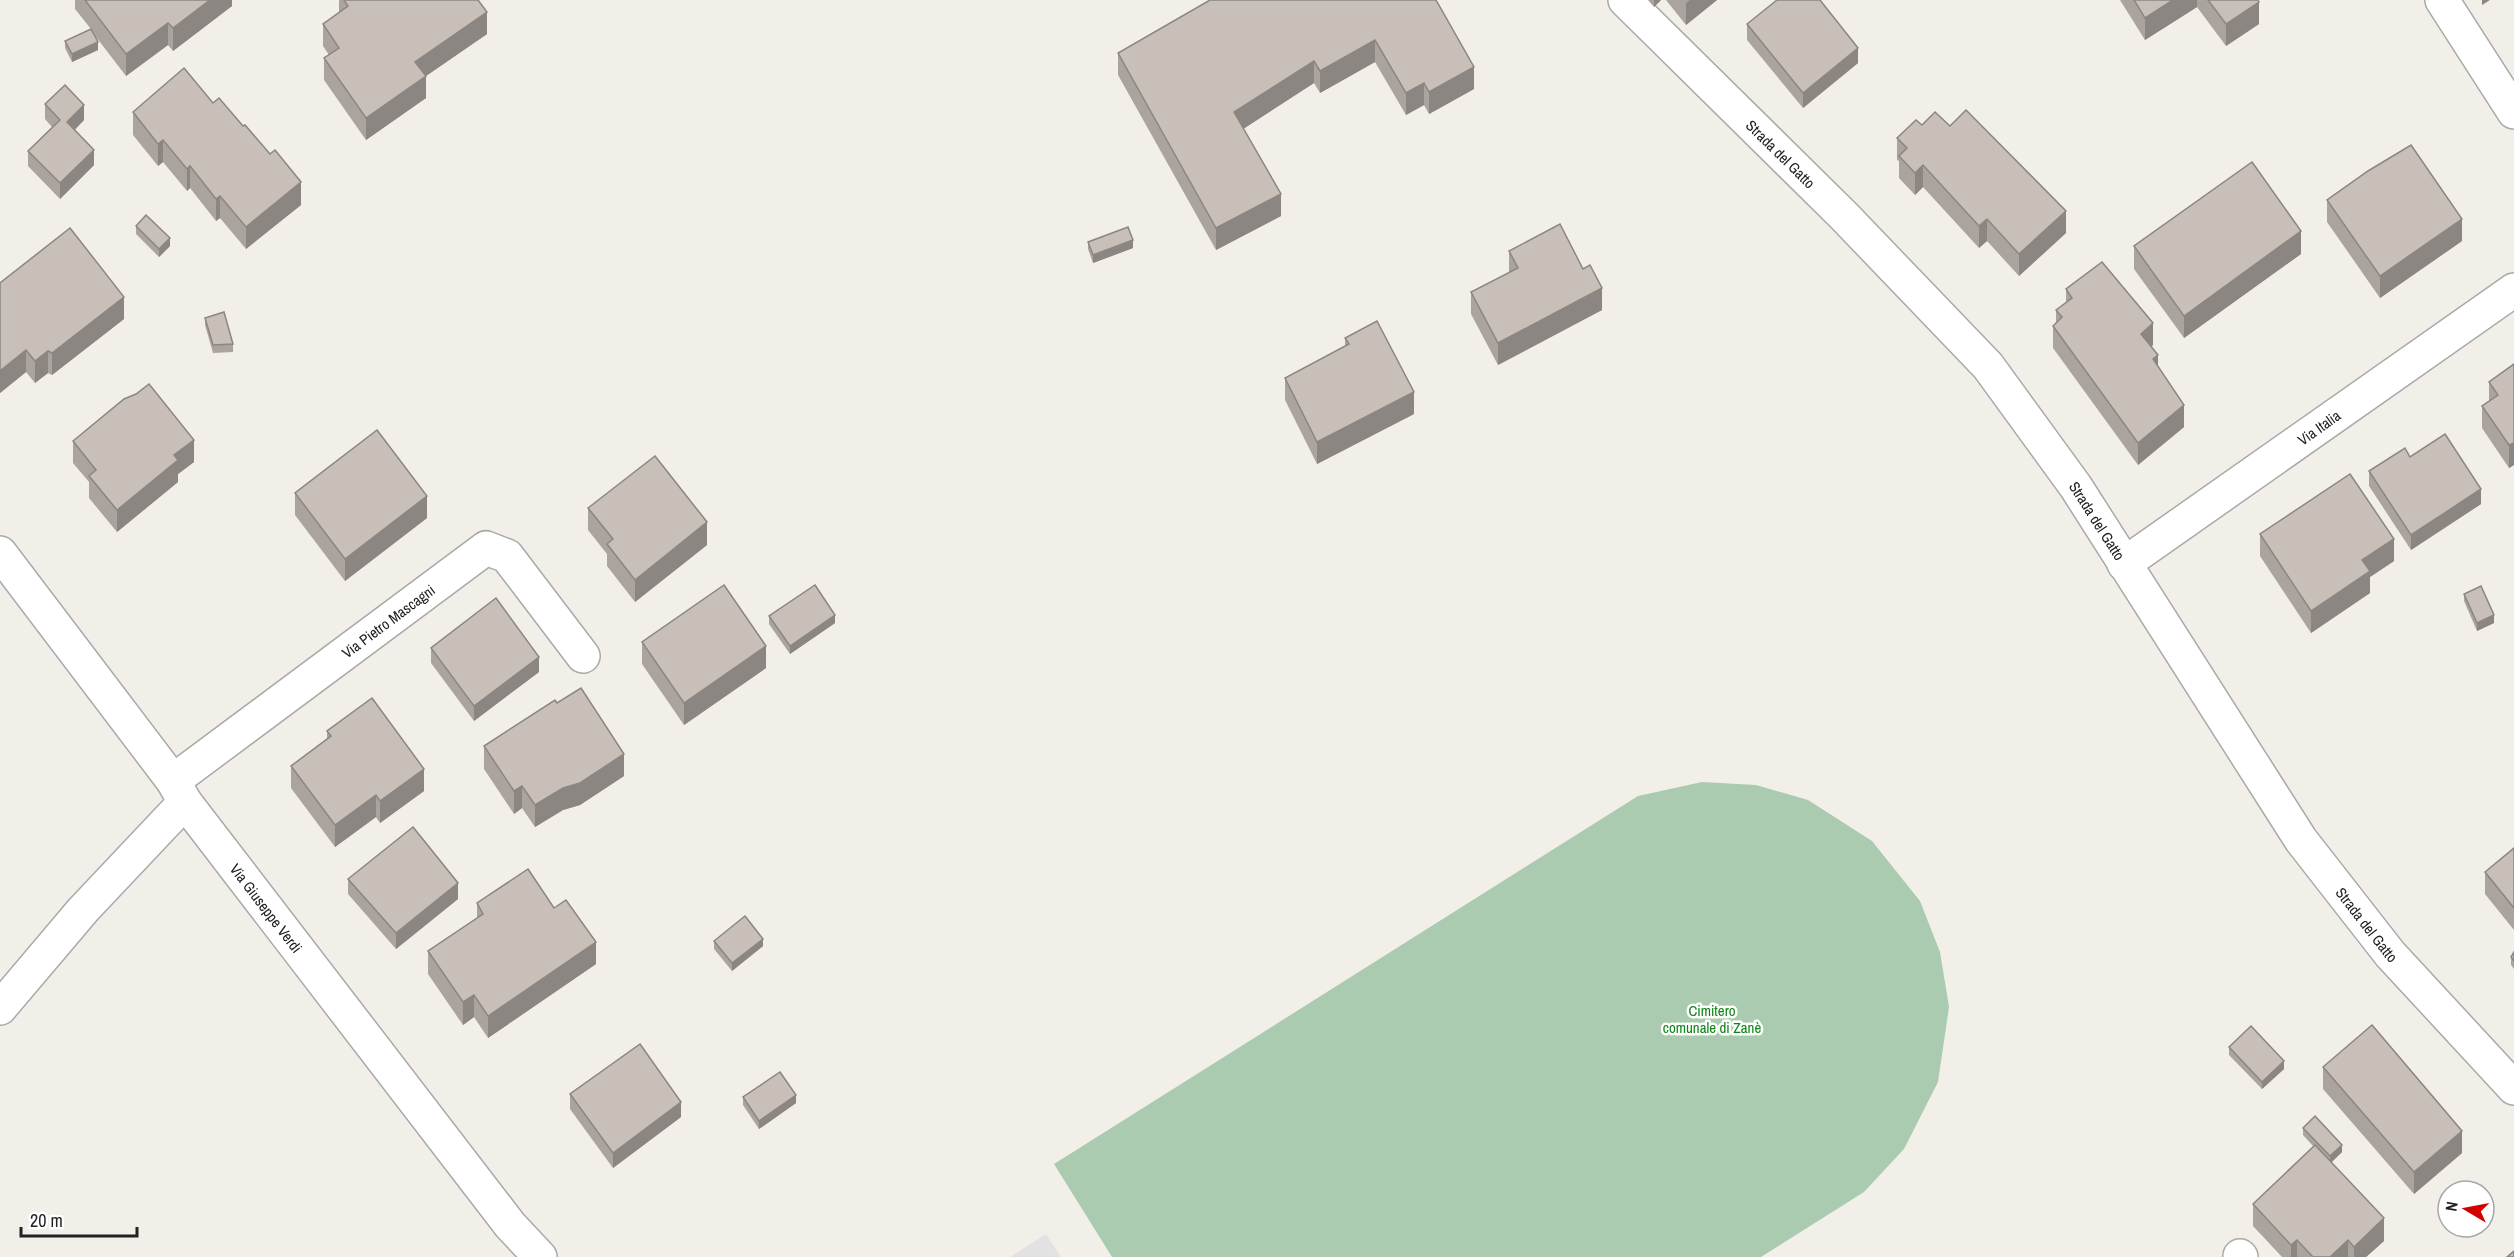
<svg xmlns="http://www.w3.org/2000/svg" width="2514" height="1257" font-family="'Archivo Narrow',sans-serif">
	<style>
		.cemetery { fill: #aacbaf }
		.parking { fill: #e2e2e2 }
		.lines { fill: none; stroke-linecap: round; stroke-linejoin: round }
		.minor-casing { stroke: #a9a9a9; stroke-width: 36 }
		.minor { stroke: #fff; stroke-width: 33 }
		.wall { fill: #aba49e }
		.shaded-wall { fill: #8b8681 }
		.building { fill: #c7bfb8; stroke: #8b8681; stroke-width: 1.5 }
		.labels { text-anchor: middle; dominant-baseline: central; stroke-width: 5; stroke-linejoin: round; paint-order: stroke }
		.street-label { font-size: 15px; fill: #222; stroke: #fff }
		.park-label { font-size: 15px; fill: #0c8416; stroke: #fff }
	</style>
	<rect width="100%" height="100%" fill="#f2efe9"/>
	<polygon class="cemetery" points="1702,782 1756,785 1808,800 1872,841 1920,901 1940,952 1949,1007 1938,1082 1904,1149 1864,1192 1761,1257 1112,1257 1054,1164 1638,796"/>
	<polygon class="parking" points="1046,1234 1061,1257 1010,1257"/>
	<g class="lines">
		<defs>
			<g id="minor">
				<path id="s1" d="M1625,0L1844,216L1988,366L2076,487L2301,840L2390,954L2514,1088"/>
				<polyline points="2442,0 2514,112"/>
				<path id="s2" d="M0,553L173,781L185,802L510,1225L540,1257"/>
				<path id="s3" d="M2124,564L2514,290"/>
				<path id="s4" d="M173,781L486,548L507,556L583,656"/>
				<polyline points="0,1008 83,910 185,802"/>
				<polyline points="2240,1256 2241,1257"/>
			</g>
		</defs>
		<use href="#minor" class="minor-casing"/>
		<use href="#minor" class="minor"/>
	</g>
	<g class="wall">
		<polygon points="75,0 232,0 232,6 173,51 168,45 126,76 93,33 98,50 72,62 65,48 65,41 91,29 75,9"/>
		<polygon points="339,0 478,0 487,34 426,76 426,98 366,140 324,80 324,58 329,55 323,46 323,24 339,12"/>
		<polygon points="1436,0 1474,89 1429,114 1424,105 1406,115 1375,62 1320,93 1314,83 1243,129 1281,216 1216,250 1118,75 1118,53"/>
		<polygon points="1648,0 1661,0 1654,7"/>
		<polygon points="1666,0 1717,0 1686,25"/>
		<polygon points="2120,0 2258,0 2259,24 2226,46 2197,7 2145,40"/>
		<polygon points="1747,24 1858,63 1803,108 1747,40"/>
		<polygon points="213,103 301,205 246,249 220,218 216,221 190,188 187,191 163,162 158,166 133,135 133,112"/>
		<polygon points="45,104 84,120 75,130 94,165 60,199 28,166 28,151 52,127 45,119"/>
		<polygon points="1922,125 1950,126 2066,233 2019,276 1987,241 1979,248 1923,187 1915,195 1899,178 1899,161 1897,160 1897,138"/>
		<polygon points="2327,200 2462,241 2380,298 2327,222"/>
		<polygon points="136,226 170,246 159,257 136,234"/>
		<polygon points="1088,242 1133,248 1093,263 1088,249"/>
		<polygon points="2134,246 2301,254 2184,338 2134,269"/>
		<polygon points="1509,251 1602,310 1498,365 1471,314 1471,292 1509,273"/>
		<polygon points="0,283 124,319 52,375 48,373 35,383 26,372 0,393"/>
		<polygon points="2066,289 2153,345 2151,347 2158,366 2184,427 2138,465 2053,348 2053,326 2056,323 2056,310 2066,302"/>
		<polygon points="205,318 233,344 233,352 213,353 205,325"/>
		<polygon points="1345,338 1414,414 1317,464 1285,400 1285,378 1345,346"/>
		<polygon points="2514,364 2514,465 2509,468 2482,428 2482,406 2489,401 2489,382"/>
		<polygon points="73,441 194,462 178,474 178,482 117,532 89,498 89,482 73,463"/>
		<polygon points="2369,471 2481,504 2411,550 2369,486"/>
		<polygon points="295,493 427,518 345,581 295,515"/>
		<polygon points="588,508 707,545 635,602 607,566 607,554 588,530"/>
		<polygon points="2260,534 2394,561 2370,577 2370,593 2311,633 2260,556"/>
		<polygon points="2464,594 2494,623 2477,631 2464,601"/>
		<polygon points="769,616 835,623 790,654 769,624"/>
		<polygon points="642,642 766,668 684,725 642,664"/>
		<polygon points="431,648 539,672 474,721 431,663"/>
		<polygon points="557,703 624,776 580,805 563,810 535,827 522,808 514,814 484,769 484,746"/>
		<polygon points="327,731 424,791 380,823 376,817 335,847 291,788 291,766 327,739"/>
		<polygon points="2514,848 2514,930 2485,894 2485,872"/>
		<polygon points="348,879 458,899 396,949 348,894"/>
		<polygon points="477,903 554,908 596,964 488,1038 474,1017 463,1025 428,974 428,951 477,918"/>
		<polygon points="714,941 763,946 732,971 714,949"/>
		<polygon points="2514,952 2514,969 2511,965 2511,957"/>
		<polygon points="2229,1047 2284,1069 2262,1089 2229,1055"/>
		<polygon points="2323,1067 2462,1153 2414,1194 2323,1089"/>
		<polygon points="570,1094 681,1117 613,1168 570,1109"/>
		<polygon points="743,1097 796,1103 759,1129 743,1105"/>
		<polygon points="2303,1128 2342,1152 2331,1162 2384,1241 2366,1257 2282,1257 2253,1226 2253,1204 2314,1147 2303,1135"/>
	</g>
	<g class="shaded-wall">
		<polygon points="210,0 232,0 232,6 173,51 173,28"/>
		<polygon points="1654,0 1661,0 1654,7"/>
		<polygon points="1690,0 1717,0 1686,25 1686,3"/>
		<polygon points="2173,0 2197,0 2197,7 2145,40 2145,18"/>
		<polygon points="2482,0 2490,0 2482,5"/>
		<polygon points="2259,2 2259,24 2226,46 2226,24"/>
		<polygon points="487,12 487,34 426,76 426,98 366,140 366,118 415,62"/>
		<polygon points="168,23 168,45 126,76 126,54"/>
		<polygon points="1375,40 1375,62 1320,93 1320,71"/>
		<polygon points="98,42 98,50 72,62 72,54"/>
		<polygon points="1858,48 1858,63 1803,108 1803,93"/>
		<polygon points="1314,61 1314,83 1234,135 1234,112"/>
		<polygon points="1474,67 1474,89 1429,114 1429,92"/>
		<polygon points="1424,83 1424,105 1406,115 1406,93"/>
		<polygon points="84,105 84,120 67,137 67,122"/>
		<polygon points="163,140 163,162 158,166 158,144"/>
		<polygon points="94,150 94,165 60,199 60,183"/>
		<polygon points="1923,165 1923,187 1915,195 1915,173"/>
		<polygon points="190,166 190,188 187,191 187,169"/>
		<polygon points="301,182 301,205 246,249 246,227"/>
		<polygon points="1281,194 1281,216 1216,250 1216,228"/>
		<polygon points="220,196 220,218 216,221 216,199"/>
		<polygon points="2066,211 2066,233 2019,276 2019,254"/>
		<polygon points="1987,219 1987,241 1979,248 1979,226"/>
		<polygon points="2462,219 2462,241 2380,298 2380,276"/>
		<polygon points="2301,231 2301,254 2184,338 2184,316"/>
		<polygon points="170,238 170,246 159,257 159,249"/>
		<polygon points="1133,240 1133,248 1093,263 1093,255"/>
		<polygon points="1602,288 1602,310 1498,365 1498,343"/>
		<polygon points="124,297 124,319 52,375 52,353"/>
		<polygon points="2153,323 2153,345 2141,356 2141,334"/>
		<polygon points="26,350 26,372 0,393 0,371"/>
		<polygon points="48,351 48,373 35,383 35,361"/>
		<polygon points="2158,355 2158,377 2153,359"/>
		<polygon points="1414,392 1414,414 1317,464 1317,442"/>
		<polygon points="2184,405 2184,427 2138,465 2138,443"/>
		<polygon points="194,440 194,462 178,474 178,482 117,532 117,510 174,455"/>
		<polygon points="2514,443 2514,465 2509,468 2509,445"/>
		<polygon points="2481,489 2481,504 2411,550 2411,535"/>
		<polygon points="427,496 427,518 345,581 345,559"/>
		<polygon points="707,522 707,545 635,602 635,580"/>
		<polygon points="2394,539 2394,561 2370,577 2370,593 2311,633 2311,611 2362,560"/>
		<polygon points="835,615 835,623 790,654 790,646"/>
		<polygon points="2494,615 2494,623 2477,631 2477,623"/>
		<polygon points="766,646 766,668 684,725 684,703"/>
		<polygon points="539,657 539,672 474,721 474,706"/>
		<polygon points="624,754 624,776 580,805 563,810 535,827 535,805 563,788"/>
		<polygon points="424,769 424,791 380,823 380,801"/>
		<polygon points="522,786 522,808 514,814 514,791"/>
		<polygon points="376,795 376,817 335,847 335,825"/>
		<polygon points="458,883 458,899 396,949 396,933"/>
		<polygon points="763,939 763,946 732,971 732,963"/>
		<polygon points="596,942 596,964 488,1038 488,1016"/>
		<polygon points="474,995 474,1017 463,1025 463,1002"/>
		<polygon points="2284,1061 2284,1069 2262,1089 2262,1082"/>
		<polygon points="796,1095 796,1103 759,1129 759,1121"/>
		<polygon points="681,1102 681,1117 613,1168 613,1153"/>
		<polygon points="2462,1131 2462,1153 2414,1194 2414,1172"/>
		<polygon points="2342,1145 2342,1152 2330,1164 2330,1156"/>
		<polygon points="2384,1218 2384,1241 2366,1257 2354,1257 2354,1247"/>
		<polygon points="2297,1240 2297,1257 2291,1257 2291,1245"/>
		<polygon points="2348,1240 2348,1257 2330,1257"/>
	</g>
	<g class="building">
		<polygon points="85,0 210,0 173,28 168,23 126,54"/>
		<polygon points="344,0 478,0 487,12 415,62 426,76 366,118 324,58 339,48 323,24 348,6"/>
		<polygon points="1210,0 1436,0 1474,67 1429,92 1424,83 1406,93 1375,40 1320,71 1314,61 1234,112 1281,194 1216,228 1118,53"/>
		<polygon points="1777,0 1820,0 1858,48 1803,93 1747,24"/>
		<polygon points="2134,0 2173,0 2145,18"/>
		<polygon points="2208,0 2258,0 2259,2 2226,24"/>
		<polygon points="91,29 98,42 72,54 65,41"/>
		<polygon points="184,68 213,103 219,98 243,126 245,125 270,154 275,150 301,182 246,227 220,196 216,199 190,166 187,169 163,140 158,144 133,112"/>
		<polygon points="65,85 84,105 67,122 94,150 60,183 28,151 60,120 45,104"/>
		<polygon points="1966,110 2066,211 2019,254 1987,219 1979,226 1923,165 1915,173 1899,156 1907,148 1897,138 1916,120 1922,125 1935,112 1950,126"/>
		<polygon points="2411,145 2462,219 2380,276 2327,200 2368,171"/>
		<polygon points="2252,162 2301,231 2184,316 2134,246"/>
		<polygon points="146,215 170,238 159,249 136,226"/>
		<polygon points="1560,224 1583,269 1590,265 1602,288 1498,343 1471,292 1518,268 1509,251"/>
		<polygon points="1128,227 1133,240 1093,255 1088,242"/>
		<polygon points="70,228 124,297 52,353 48,351 35,361 26,350 0,371 0,283"/>
		<polygon points="2102,262 2153,323 2141,334 2158,355 2153,359 2184,405 2138,443 2053,326 2062,317 2056,310 2072,298 2066,289"/>
		<polygon points="224,312 233,344 213,345 205,318"/>
		<polygon points="1377,321 1414,392 1317,442 1285,378 1349,344 1345,338"/>
		<polygon points="2514,364 2514,443 2509,445 2482,406 2498,395 2489,382"/>
		<polygon points="149,384 194,440 174,455 178,460 117,510 89,476 96,470 73,441 124,399 136,394"/>
		<polygon points="377,430 427,496 345,559 295,493"/>
		<polygon points="2445,434 2481,489 2411,535 2369,471 2405,448 2410,457"/>
		<polygon points="655,456 707,522 635,580 607,544 613,539 588,508"/>
		<polygon points="2350,474 2394,539 2362,560 2370,571 2311,611 2260,534"/>
		<polygon points="724,585 766,646 684,703 642,642"/>
		<polygon points="815,585 835,615 790,646 769,616"/>
		<polygon points="2481,586 2494,615 2477,623 2464,594"/>
		<polygon points="496,598 539,657 474,706 431,648"/>
		<polygon points="581,688 624,754 580,783 563,788 535,805 522,786 514,791 484,746 555,700 557,703"/>
		<polygon points="372,698 424,769 380,801 376,795 335,825 291,766 331,736 327,731"/>
		<polygon points="413,827 458,883 396,933 348,879"/>
		<polygon points="2514,848 2514,908 2485,872"/>
		<polygon points="528,869 554,908 566,900 596,942 488,1016 474,995 463,1002 428,951 483,914 477,903"/>
		<polygon points="745,916 763,939 732,963 714,941"/>
		<polygon points="2514,952 2514,961 2511,957"/>
		<polygon points="2372,1025 2462,1131 2414,1172 2323,1067"/>
		<polygon points="2251,1026 2284,1061 2262,1082 2229,1047"/>
		<polygon points="640,1044 681,1102 613,1153 570,1094"/>
		<polygon points="780,1072 796,1095 759,1121 743,1097"/>
		<polygon points="2315,1116 2342,1145 2330,1156 2303,1128"/>
		<polygon points="2315,1145 2384,1218 2354,1247 2348,1240 2330,1257 2313,1257 2297,1240 2291,1245 2253,1204"/>
		<polygon points="2514,1251 2514,1257 2507,1257"/>
	</g>
	<g class="labels">
		<g class="street-label">
			<text stroke="none"><textPath href="#s1" startOffset="219">Strada del Gatto</textPath></text>
			<text stroke="none"><textPath href="#s3" startOffset="238">Via Italia</textPath></text>
			<text stroke="none"><textPath href="#s1" startOffset="705">Strada del Gatto</textPath></text>
			<text stroke="none"><textPath href="#s4" startOffset="268">Via Pietro Mascagni</textPath></text>
			<text stroke="none"><textPath href="#s2" startOffset="444">Via Giuseppe Verdi</textPath></text>
			<text stroke="none"><textPath href="#s1" startOffset="1191">Strada del Gatto</textPath></text>
		</g>
		<g class="park-label">
			<text x="1712" y="1010">Cimitero<tspan x="1712" dy="17">comunale di Zanè</tspan></text>
		</g>
	</g>
	<g transform="translate(2466 1209) rotate(280)"><circle r="28" fill="#ffffff" stroke="#a7a7a7" stroke-width="1.5"/>
	<path d="M0-4.5L10 22L0 15L-10 22Z" fill="#d40000"/>
	<text y="-9" font-size="16" font-weight="bold" text-anchor="middle" fill="#222222">N</text>
	</g>
	<path d="M21 1227v9h116v-9" fill="none" stroke="#222222" stroke-width="3"/>
	<text x="30" y="1227" font-size="18" fill="#222222" stroke="#ffffff" stroke-width="4.5" paint-order="stroke">20 m</text>
</svg>
